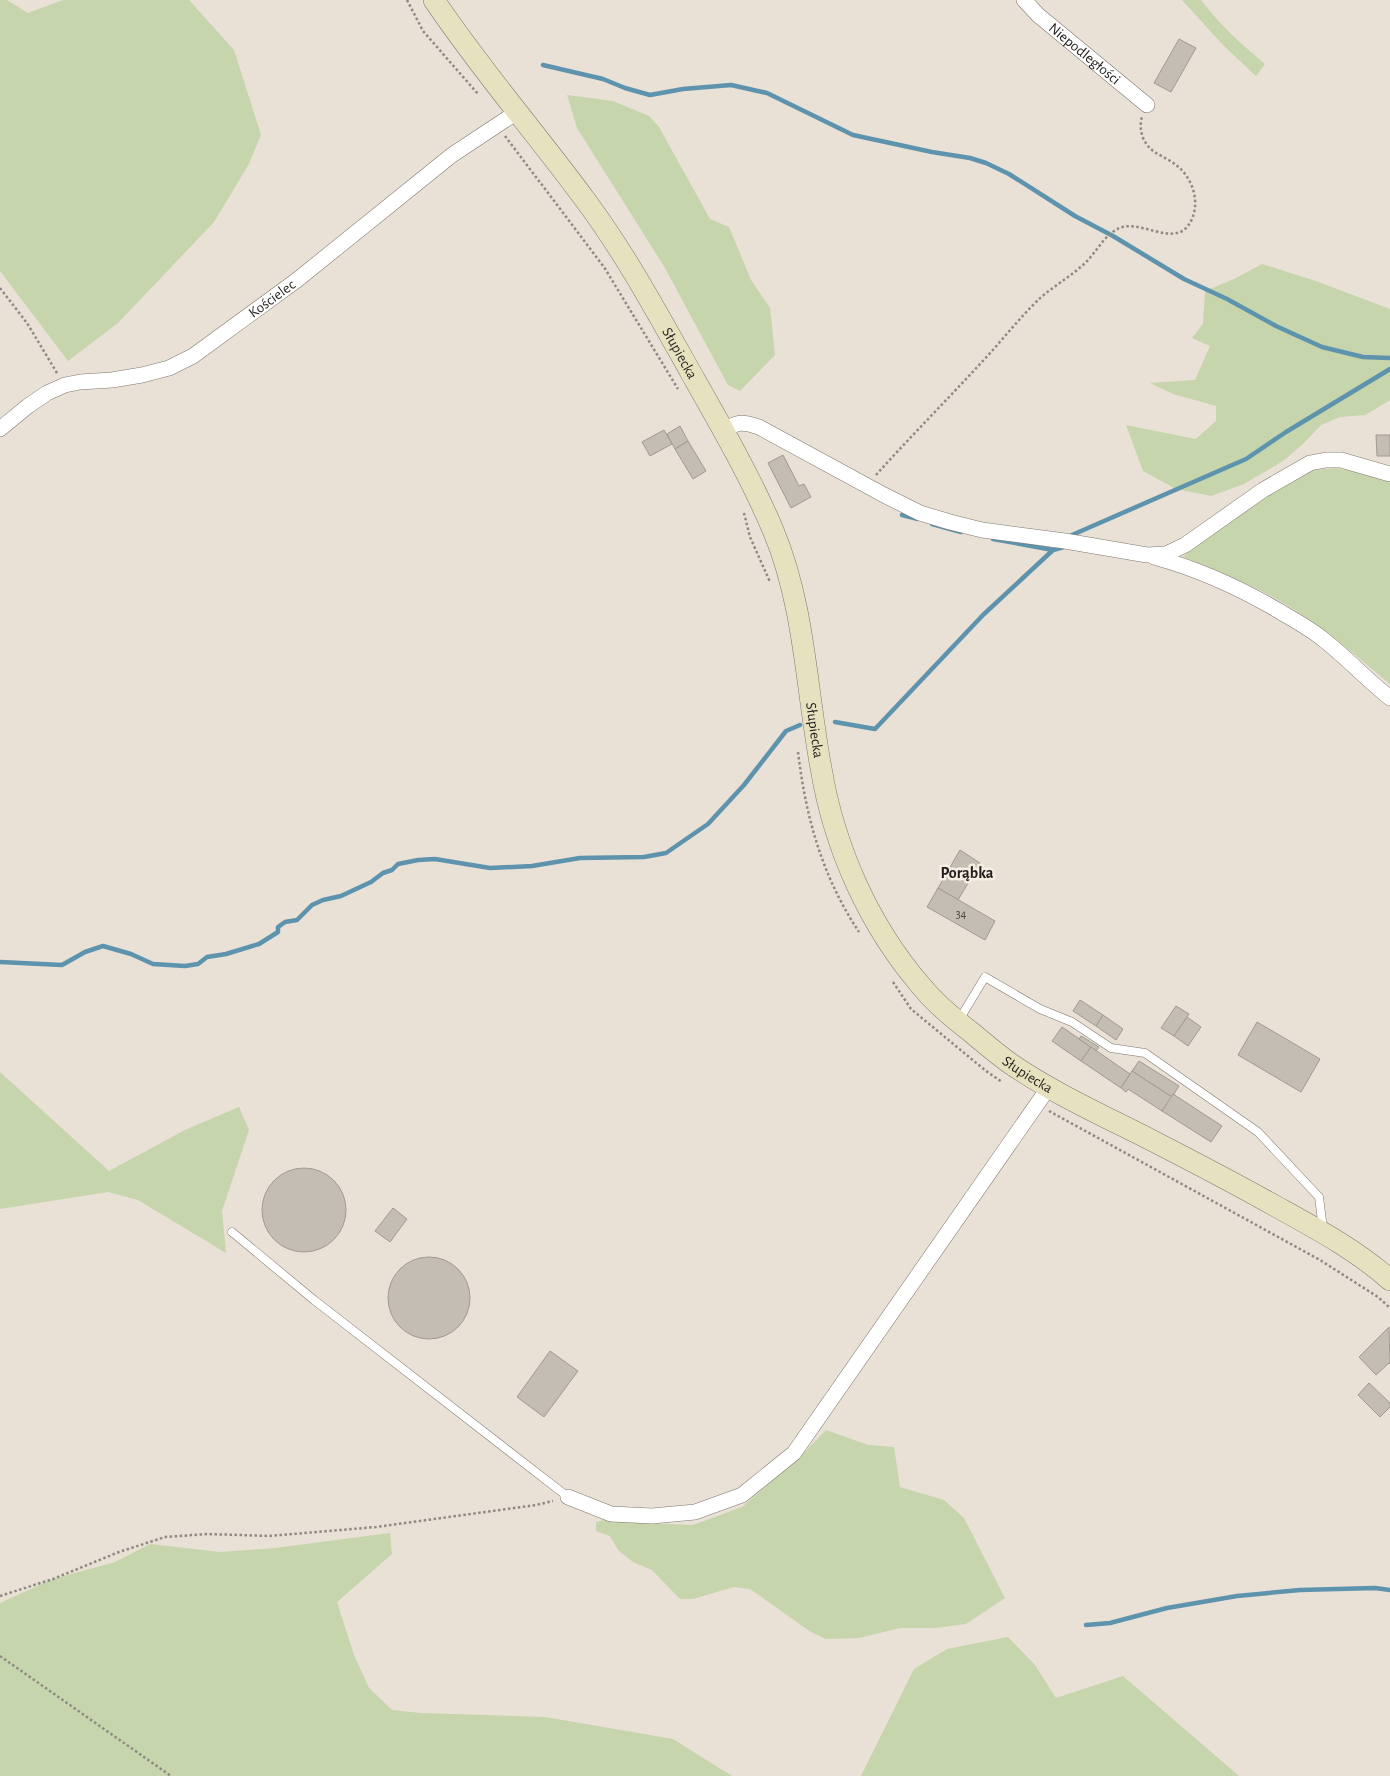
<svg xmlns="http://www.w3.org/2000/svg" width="1390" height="1776" font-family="'Alegreya Sans',sans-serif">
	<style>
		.green { fill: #c6d5ab }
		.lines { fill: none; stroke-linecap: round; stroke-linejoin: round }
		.stream { stroke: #5e93ad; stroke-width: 4.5 }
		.building { fill: #c4bdb3; stroke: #a29a91 }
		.lane-casing { stroke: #7f786f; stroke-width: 9 }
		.street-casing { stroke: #7f786f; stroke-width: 16 }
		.secondary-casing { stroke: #7f786f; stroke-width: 22 }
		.path { stroke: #8f8982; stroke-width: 2.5; stroke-dasharray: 2.5 2.5; stroke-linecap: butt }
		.lane { stroke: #fff; stroke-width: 8 }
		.street { stroke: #fff; stroke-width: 15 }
		.secondary { stroke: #e6e2bf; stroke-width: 21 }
		.labels { text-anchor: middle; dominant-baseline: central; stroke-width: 5; stroke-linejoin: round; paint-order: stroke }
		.number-label { font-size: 12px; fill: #4a4641 }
		.street-label { font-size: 15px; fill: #211e1b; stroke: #f6ede3 }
		.neighbourhood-label { font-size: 16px; font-weight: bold; fill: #211e1b; stroke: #f6ede3 }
	</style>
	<rect width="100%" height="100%" fill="#e9e0d6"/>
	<g class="green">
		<polygon points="0,0 7,0 28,13 63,0 189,0 234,50 261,135 249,164 214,222 118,323 68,361 0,271"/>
		<path d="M1182,0H1201C1221,26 1240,43 1265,64L1256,76L1223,45Z"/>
		<polygon points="567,95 613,101 649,116 659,127 710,219 729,227 751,280 770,308 775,355 740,391 728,385 665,268 577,128"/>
		<polygon points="1262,264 1313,280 1390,309 1390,400 1365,415 1340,417 1321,425 1303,444 1283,461 1244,484 1211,496 1176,489 1143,471 1126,425 1196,439 1216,421 1216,406 1173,394 1150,383 1195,380 1210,346 1192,338 1203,324 1205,291 1234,279"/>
		<path d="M1335,468L1363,473L1390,482V684C1359,658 1328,631 1293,609C1259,587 1220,573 1183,557L1206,536L1292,480L1315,470Z"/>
		<polygon points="0,1072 109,1171 185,1130 239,1107 249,1130 222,1211 226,1253 138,1200 108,1192 0,1209"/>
		<polygon points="826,1430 868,1445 894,1447 900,1487 944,1500 964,1518 1005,1598 966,1624 935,1628 900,1628 859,1638 826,1639 811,1632 750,1589 734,1587 693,1599 680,1599 652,1570 633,1562 618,1550 610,1536 596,1531 596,1522 612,1518 644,1523 693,1525 742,1507 801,1456"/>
		<polygon points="390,1533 392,1554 337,1602 354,1655 369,1688 392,1710 421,1713 545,1717 673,1739 732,1776 0,1776 0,1603 53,1579 115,1562 150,1544 220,1552 275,1548"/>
		<polygon points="1008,1637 1035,1665 1056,1698 1123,1676 1239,1776 861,1776 914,1669 947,1649"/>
	</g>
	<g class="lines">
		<g class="stream">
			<polyline points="543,65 603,79 625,88 650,95 683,89 731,85 767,93 853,135 932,152 970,158 986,163 1009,174 1075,216 1113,236 1184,279 1227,299 1276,326 1322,347 1363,357 1390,358"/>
			<polyline points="902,515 918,519"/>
			<polyline points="932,524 961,532"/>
			<polyline points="1072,535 1246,459 1286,432 1390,369"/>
			<polyline points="993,539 1053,550"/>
			<polyline points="835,722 875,729 983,615 1053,550 1064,547"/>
			<polyline points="0,962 62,965 85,952 103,946 131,954 153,964 185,966 198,964 207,957 226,954 259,944 278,932 278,927 285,922 297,920 312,905 323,900 341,896 371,882 383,873 392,870 398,864 418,860 435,859 490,868 532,866 580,858 644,857 666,853 708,824 744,785 786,731 800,725"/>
			<polyline points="1086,1625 1110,1623 1167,1608 1237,1596 1300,1590 1375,1588 1390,1590"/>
		</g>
	</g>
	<g class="building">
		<polygon points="1179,39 1196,48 1171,92 1154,83"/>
		<polygon points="680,426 688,441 675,449 667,434"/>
		<polygon points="664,430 672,444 650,456 642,442"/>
		<polygon points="1376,435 1390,435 1390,456 1377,456"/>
		<polygon points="688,441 706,471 693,479 675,449"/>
		<polygon points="783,455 799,486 804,484 811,497 791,508 768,463"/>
		<polygon points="960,850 980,863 958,900 938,888"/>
		<polygon points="938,888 995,921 985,940 927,907"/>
		<polygon points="1080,1000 1103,1015 1096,1026 1073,1011"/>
		<polygon points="1176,1006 1189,1014 1174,1036 1161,1028"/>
		<polygon points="1103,1015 1123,1029 1116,1040 1096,1026"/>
		<polygon points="1187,1017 1201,1027 1188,1046 1174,1036"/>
		<polygon points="1257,1022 1320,1059 1301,1092 1238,1055"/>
		<polygon points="1062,1027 1091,1047 1081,1061 1052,1041"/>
		<polygon points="1081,1036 1099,1047 1096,1051 1079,1039"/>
		<polygon points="1091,1047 1130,1074 1121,1088 1081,1061"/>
		<polygon points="1139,1061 1179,1086 1172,1097 1132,1071"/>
		<polygon points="1132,1071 1172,1097 1162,1111 1128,1089 1126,1092 1121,1088"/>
		<polygon points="1173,1094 1222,1126 1211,1142 1162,1111"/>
		<circle cx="304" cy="1210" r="42"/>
		<polygon points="393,1208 407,1219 390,1242 375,1231"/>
		<circle cx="429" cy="1298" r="41"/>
		<polygon points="1389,1327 1390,1364 1389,1363 1376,1375 1359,1357"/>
		<polygon points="550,1351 578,1371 544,1417 517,1397"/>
		<polygon points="1369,1383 1390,1403 1390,1407 1380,1417 1358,1395"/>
	</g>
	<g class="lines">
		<defs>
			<g id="lane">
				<polyline points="959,1020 985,977 1040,1009 1072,1022 1111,1048 1145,1053 1258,1132 1319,1197 1323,1229"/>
				<polyline points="232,1232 314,1300 568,1497"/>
			</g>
			<g id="street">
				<path id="s1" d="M1024,0L1038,15L1147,105"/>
				<path id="s2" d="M0,429L28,406L47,393L65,385L80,382L112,380L142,375L169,368L193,356L297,280L452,155L517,112"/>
				<path d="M723,430C738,422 742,421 759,427L884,495L920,513L950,522L982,530L1065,541L1147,555L1166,554L1185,545L1263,490L1310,463L1326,460H1341L1390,474"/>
				<path d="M1154,557C1198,569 1240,588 1279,611C1294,620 1311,629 1324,640C1347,658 1367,680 1390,698"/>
				<polyline points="568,1497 611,1514 652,1516 695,1512 742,1495 794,1453 1049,1087"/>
			</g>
			<g id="secondary">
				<path id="s3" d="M434,0C481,70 536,133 586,201C626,255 658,314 691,373C720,424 750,476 773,530C805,606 806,688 821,768C834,847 869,926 922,987C936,1004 954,1019 971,1032C984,1043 997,1054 1011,1064C1055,1094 1104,1116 1151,1140C1194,1162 1236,1184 1277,1207C1315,1228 1358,1251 1390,1280"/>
			</g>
		</defs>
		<use href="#lane" class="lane-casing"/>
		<use href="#street" class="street-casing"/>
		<use href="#secondary" class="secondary-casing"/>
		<g class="path">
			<polyline points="407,0 423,31 478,94"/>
			<polyline points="505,136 604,267 678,389"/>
			<polyline points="0,288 27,323 57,373"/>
			<path d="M876,475C910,437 946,401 980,364C999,344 1016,322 1036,302C1050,288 1069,278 1084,264C1095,254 1102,239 1114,231C1137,213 1177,254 1192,219C1200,200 1192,177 1176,165C1168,158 1154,154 1148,146C1141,138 1139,126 1142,117"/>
			<polyline points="744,513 750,537 770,582"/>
			<path d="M798,752C806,818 822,876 859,932"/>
			<polyline points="893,982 911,1009 986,1071 1002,1082"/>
			<polyline points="1049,1111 1320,1260 1378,1297 1390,1308"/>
			<polyline points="0,1596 53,1579 119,1552 165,1537 208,1534 269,1536 376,1527 536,1505 553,1501"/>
			<polyline points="0,1656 171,1776"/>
		</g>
		<use href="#lane" class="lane"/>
		<use href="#street" class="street"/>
		<use href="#secondary" class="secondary"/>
	</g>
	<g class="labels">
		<g class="number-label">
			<text x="961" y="914">34</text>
		</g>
		<g class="street-label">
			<text stroke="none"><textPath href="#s1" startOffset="81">Niepodległości</textPath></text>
			<text stroke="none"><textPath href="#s2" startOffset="309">Kościelec</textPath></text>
			<text stroke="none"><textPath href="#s3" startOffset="431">Słupiecka</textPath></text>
			<text stroke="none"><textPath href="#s3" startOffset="836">Słupiecka</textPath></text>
			<text stroke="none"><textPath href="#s3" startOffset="1256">Słupiecka</textPath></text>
		</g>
		<g class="neighbourhood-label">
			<text x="967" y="873">Porąbka</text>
		</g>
	</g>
</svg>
